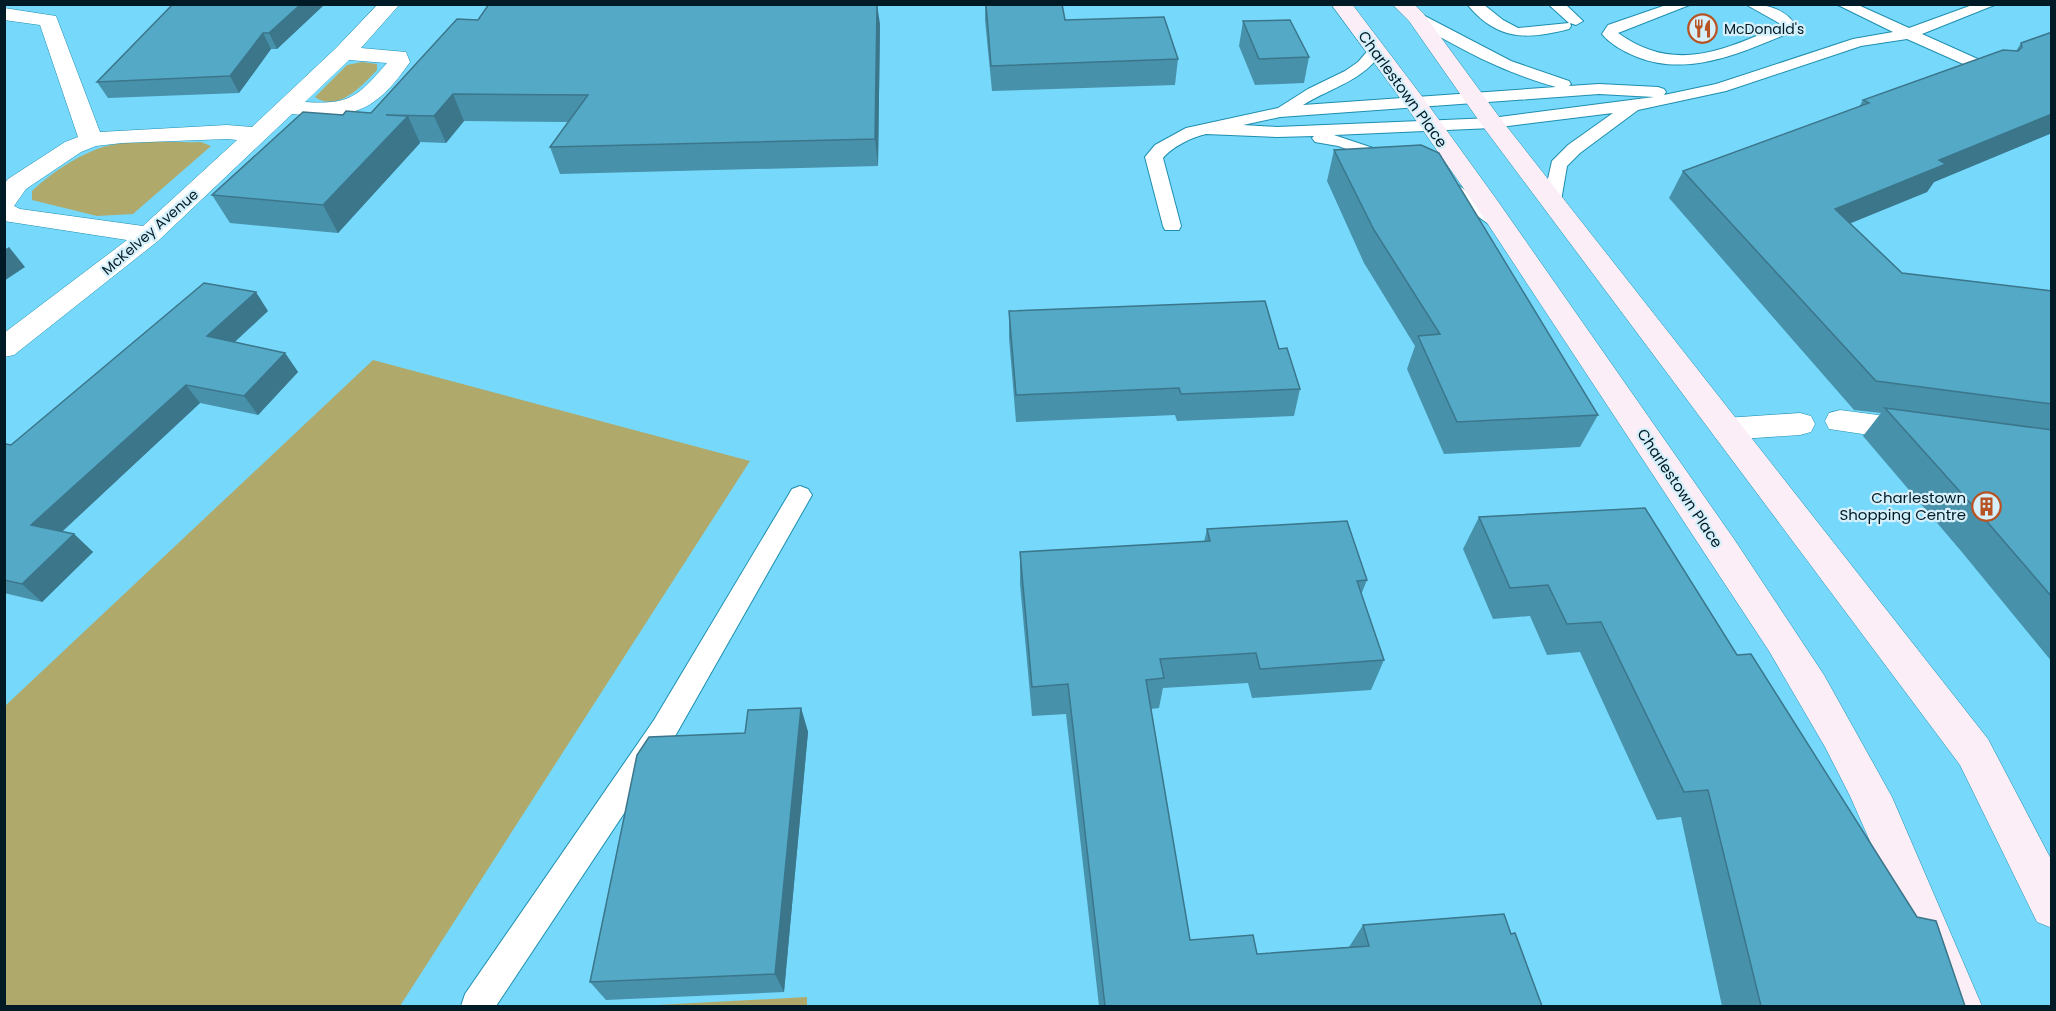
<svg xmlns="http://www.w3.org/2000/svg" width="2056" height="1011" font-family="Poppins,sans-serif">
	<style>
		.green { fill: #b0a96c }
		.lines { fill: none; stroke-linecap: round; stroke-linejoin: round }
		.lane-casing { stroke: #1e8eae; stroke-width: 2 }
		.street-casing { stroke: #1e8eae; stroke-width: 1 }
		.secondary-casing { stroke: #1e8eae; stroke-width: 1 }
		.lane { fill: #fff; fill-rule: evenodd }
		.street { fill: #fff; fill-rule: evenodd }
		.secondary { fill: #fbeef6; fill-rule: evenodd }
		.wall { fill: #4891ab }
		.shaded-wall { fill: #3b768b }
		.building { fill: #54a9c7; stroke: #3b768b; stroke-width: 1.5 }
		.labels { text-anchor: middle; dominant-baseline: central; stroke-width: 4.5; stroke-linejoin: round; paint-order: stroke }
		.far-poi-label { font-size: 14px; fill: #001b26; stroke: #d5f0fa; text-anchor: start }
		.far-street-label { font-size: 14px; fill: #001b26; stroke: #d5f0fa }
		.street-label { font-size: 15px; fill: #001b26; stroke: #d5f0fa }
		.poi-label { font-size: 15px; fill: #001b26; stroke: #d5f0fa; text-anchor: end }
	</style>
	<rect width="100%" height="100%" fill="#76d9fc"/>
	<g class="green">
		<path d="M362,62L377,64V70C363,85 338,113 315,97L347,65Z"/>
		<path d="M201,142L211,146L133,214L97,216L32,200V191C51,173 78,155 103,147C131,139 171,143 201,142Z"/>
		<polygon points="373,360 750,461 400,1006 5,1006 5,706"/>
		<polygon points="807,997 807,1006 638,1006"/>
	</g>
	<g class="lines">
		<defs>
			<g id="lane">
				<path d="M1467,4H1483L1503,20L1518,28L1569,23L1548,4H1565L1583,21L1576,25L1570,23L1571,26L1569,29C1527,40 1497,41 1467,4Z"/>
				<path d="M1669,4H1692L1618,33C1675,74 1722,50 1781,26L1779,23L1745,4C1765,4 1787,8 1797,28L1794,31C1745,51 1690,78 1637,57C1625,52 1611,45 1602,34L1608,25Z"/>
				<path d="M1836,4H1856L1909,28L1975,4H1997L1922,34L2000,69L2002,72L2000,75H1988L1907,39L1861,46L1726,91L1638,110L1580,153L1567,166L1561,201L1558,205H1546L1543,201L1552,161L1568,145L1613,113L1492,128L1334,135L1397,156L1400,160L1397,164L1391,165L1338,146L1315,142L1312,138L1314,136L1277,137L1206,134C1192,137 1172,147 1163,158L1181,226L1179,230H1165L1163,226L1145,157L1155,145L1186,128L1278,108L1308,89L1345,71L1358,62L1371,47H1381L1384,50C1362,82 1334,86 1303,105L1556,87C1504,73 1458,48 1411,20L1409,17L1411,14H1421L1511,61L1569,81L1571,84L1569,86L1599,84L1658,87L1664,89L1666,92L1664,95L1716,84L1853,39L1893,32ZM1599,94L1654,97L1492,118L1277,127L1243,125L1280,117Z"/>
				<polygon points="1442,177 1448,178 1508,220 1510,224 1508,228 1494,228 1436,186 1433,182 1436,178"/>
				<polygon points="800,486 808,489 812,495 674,738 496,1006 461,1006 465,994 654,720 792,489"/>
			</g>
			<g id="street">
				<path d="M378,4H400L361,48L406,52L410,62C374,114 352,119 292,114L158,241L14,355L4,357V333L127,240L4,221V184L8,179L65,142L78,137L40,25L4,20V8L56,16L100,132L227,125L252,127L336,48ZM349,60L387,63C358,96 351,105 305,102ZM227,139L237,140L143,226L20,209L14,206L26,189L81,152L96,146L122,143Z"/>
				<polygon points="1840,410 1916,420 1927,423 1932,431 1927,439 1916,442 1829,429 1825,421 1829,413"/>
				<polygon points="1800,413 1811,416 1815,424 1811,432 1800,435 1726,440 1715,437 1710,429 1715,421 1726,418"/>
			</g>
			<g id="secondary">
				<polygon points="1331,4 1352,4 1424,99 1497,200 1734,539 1824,675 1892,797 1982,1006 1936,1006 1881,866 1850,796 1825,747 1769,651 1476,206 1408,109"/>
				<polygon points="1392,4 1414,4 1423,13 1500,118 1988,739 2052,861 2052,928 2037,922 1960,765 1484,128 1409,21"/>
			</g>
		</defs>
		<use href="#lane" class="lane-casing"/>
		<use href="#street" class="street-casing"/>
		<use href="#secondary" class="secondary-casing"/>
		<use href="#lane" class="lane"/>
		<use href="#street" class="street"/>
		<use href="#secondary" class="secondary"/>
	</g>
	<g class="wall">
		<polygon points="325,4 277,49 271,49 239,93 108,98 97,82"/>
		<polygon points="985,4 1062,4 1065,20 1178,59 1175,85 992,91 985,20"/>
		<polygon points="478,20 880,24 878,166 560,174 550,147 568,122 464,121 446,143 420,142 420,143 338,233 230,223 212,195 343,115 371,113"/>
		<polygon points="1243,21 1309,57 1304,83 1255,85 1239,46"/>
		<polygon points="2052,32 2052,133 1934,182 1927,192 1850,223 1902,273 2052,291 2052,662 1961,551 1863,436 1881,413 1854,410 1669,198 1683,171 1859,107 1863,100 2016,51 2021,43"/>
		<polygon points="1334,150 1598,415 1580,447 1444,454 1407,369 1415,346 1364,263 1327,181"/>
		<polygon points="268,311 235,342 285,353 298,372 258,415 200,403 62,531 74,534 93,552 42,602 4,593 4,445 11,445"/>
		<polygon points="1009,311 1279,349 1300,389 1294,416 1177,421 1175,415 1016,422 1009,338"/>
		<polygon points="1479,517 1737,655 1965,1006 1722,1006 1681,817 1657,820 1580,652 1547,655 1530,616 1493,619 1463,549"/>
		<polygon points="1207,529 1367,580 1361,595 1384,660 1371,690 1252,698 1248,683 1163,688 1159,708 1151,709 1190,940 1257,954 1349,947 1363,925 1511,934 1542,1006 1099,1006 1066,714 1032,716 1020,584 1020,552 1204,542"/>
		<polygon points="801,708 808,732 784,992 606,1000 590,982 745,733"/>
	</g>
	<g class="shaded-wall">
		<polygon points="301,4 325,4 277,49 269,33"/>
		<polygon points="877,4 880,24 878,166 875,139"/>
		<polygon points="263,33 271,49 239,93 230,76"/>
		<polygon points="453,94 464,121 446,143 434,116"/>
		<polygon points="2052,114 2052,133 1934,182 1927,192 1817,237 1835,209 1939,160"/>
		<polygon points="408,116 420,143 338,233 323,205"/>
		<polygon points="9,247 25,267 4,281 4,250"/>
		<polygon points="256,292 268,311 221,354 207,336"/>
		<polygon points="285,353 298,372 258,415 244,396"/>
		<polygon points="186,385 200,403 50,543 31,525"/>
		<polygon points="74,534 93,552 42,602 22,584"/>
		<polygon points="801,708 808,732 784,992 775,974"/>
	</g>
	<g class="building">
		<polygon points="173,4 301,4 269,33 263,33 230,76 97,82"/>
		<polygon points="489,4 877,4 875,139 550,147 588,95 453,94 434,116 386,115 408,116 323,205 212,195 303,112 343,115 346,111 371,113 457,19 478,20"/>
		<polygon points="986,4 1062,4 1065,20 1164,17 1178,59 991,66"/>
		<polygon points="1290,20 1309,57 1259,59 1243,21"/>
		<polygon points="2052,32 2052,114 1939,160 1946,164 1835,209 1902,273 2052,291 2052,404 1876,381 1683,171 1869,103 1863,100 2003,50 2018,51 2022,47 2021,43"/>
		<polygon points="1421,145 1439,153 1598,415 1457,422 1418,336 1440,334 1374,230 1334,150"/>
		<polygon points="204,283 256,292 207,336 285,353 244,396 186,385 31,525 74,534 22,584 4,580 4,445 6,444 11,445"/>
		<polygon points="1265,301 1279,349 1287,348 1300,389 1181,394 1179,388 1016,395 1009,311"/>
		<polygon points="1885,408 2052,430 2052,597 1989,524"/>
		<polygon points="1645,508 1737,655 1751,654 1917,917 1936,921 1965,1006 1761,1006 1708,790 1684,792 1601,622 1567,624 1548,585 1510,588 1479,517"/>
		<polygon points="1347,521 1367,580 1357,581 1384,660 1260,669 1256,653 1160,659 1164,678 1146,680 1190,940 1253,935 1257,954 1369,946 1363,925 1504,914 1511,934 1515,933 1542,1006 1105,1006 1068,684 1032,687 1020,552 1210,541 1207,529"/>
		<polygon points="801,708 775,974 590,982 637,755 649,737 745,733 748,710"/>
	</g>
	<defs>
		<symbol id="restaurant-ring" viewBox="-11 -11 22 22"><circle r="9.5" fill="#d5f0fa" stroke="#b85323" stroke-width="1.5"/><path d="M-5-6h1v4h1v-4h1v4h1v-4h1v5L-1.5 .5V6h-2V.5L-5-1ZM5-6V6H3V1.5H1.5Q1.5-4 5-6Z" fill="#b85323"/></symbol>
		<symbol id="building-ring" viewBox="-11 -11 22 22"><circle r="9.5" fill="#d5f0fa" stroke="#b85323" stroke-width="1.5"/><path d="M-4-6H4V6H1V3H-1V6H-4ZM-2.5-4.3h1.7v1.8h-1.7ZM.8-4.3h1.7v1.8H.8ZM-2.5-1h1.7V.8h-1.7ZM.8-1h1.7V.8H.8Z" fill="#b85323"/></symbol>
	</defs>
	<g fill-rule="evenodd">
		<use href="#restaurant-ring" x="1686" y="12" width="33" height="33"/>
		<use href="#building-ring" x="1970" y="490" width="33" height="33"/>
	</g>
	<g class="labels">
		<g class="far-poi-label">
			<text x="1724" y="29">McDonald's</text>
		</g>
		<g class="far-street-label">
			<text transform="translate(150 232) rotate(-41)">McKelvey Avenue</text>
		</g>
		<g class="street-label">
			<text transform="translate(1403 89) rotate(54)">Charlestown Place</text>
			<text transform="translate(1680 488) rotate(56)">Charlestown Place</text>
		</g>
		<g class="poi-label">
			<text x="1966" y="497">Charlestown<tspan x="1966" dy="17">Shopping Centre</tspan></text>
		</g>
	</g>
	<rect width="2056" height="1011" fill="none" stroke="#001b26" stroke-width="12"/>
</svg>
